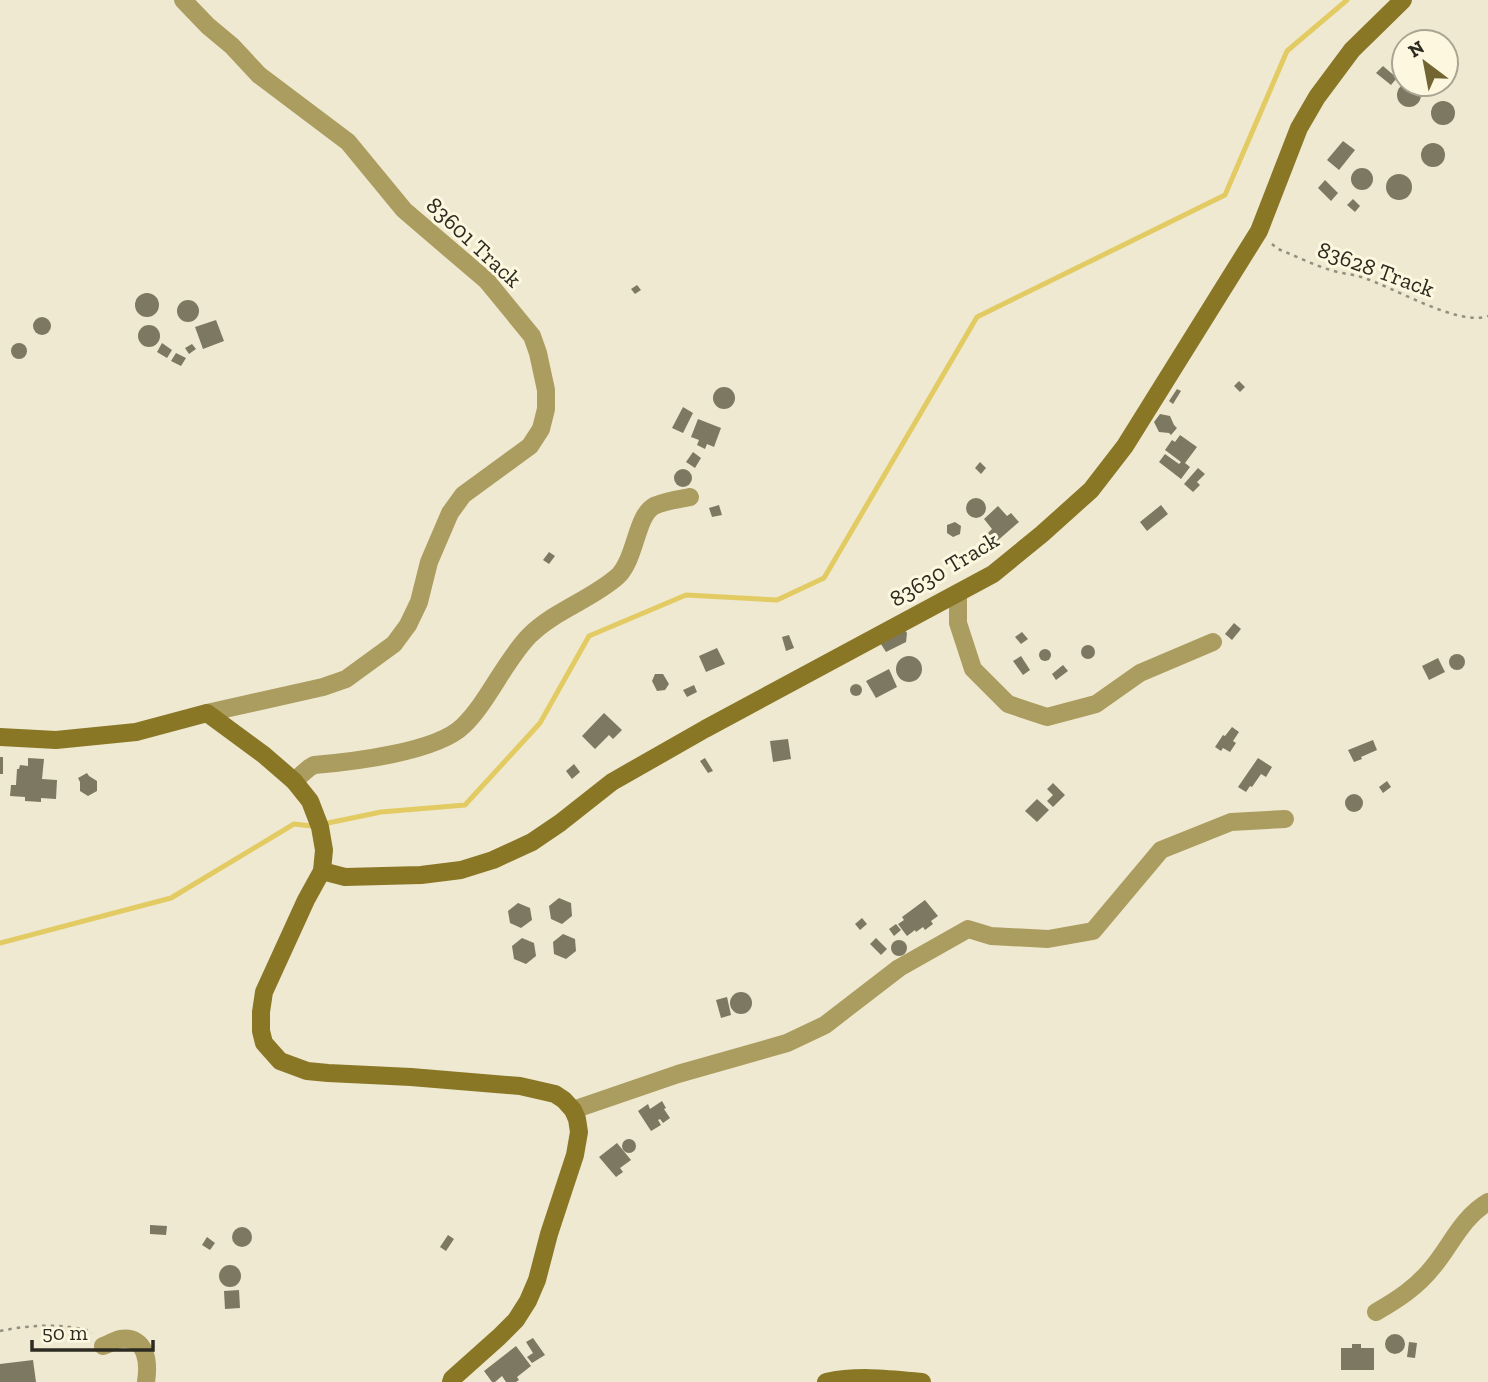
<svg xmlns="http://www.w3.org/2000/svg" width="1488" height="1382" font-family="'Zilla Slab',serif">
	<style>
		.lines { fill: none; stroke-linecap: round; stroke-linejoin: round }
		.stream { stroke: #e3cb64; stroke-width: 5 }
		.building { fill: #7d7862 }
		.path { stroke: #938f7e; stroke-width: 2.5; stroke-dasharray: 3.5 5; stroke-linecap: butt }
		.street { stroke: #ab9c5f; stroke-width: 18 }
		.secondary { stroke: #897726; stroke-width: 18 }
		.labels { text-anchor: middle; dominant-baseline: central; stroke-width: 6; stroke-linejoin: round; paint-order: stroke }
		.street-label { font-size: 23px; fill: #2d2b21; stroke: #fcf7de }
	</style>
	<rect width="100%" height="100%" fill="#efe9d1"/>
	<g class="lines">
		<g class="stream">
			<polyline points="323,824 381,812 465,805 540,723 589,636 686,595 777,600 824,578 977,317 1225,195 1287,51 1347,0"/>
			<polyline points="0,943 171,898 294,824 311,826"/>
		</g>
	</g>
	<g class="building">
		<polygon points="1383,66 1397,78 1391,85 1376,73"/>
		<circle cx="1409" cy="95" r="12"/>
		<circle cx="1443" cy="113" r="12"/>
		<polygon points="1343,141 1355,150 1339,170 1327,160"/>
		<circle cx="1433" cy="155" r="12"/>
		<circle cx="1362" cy="179" r="11"/>
		<circle cx="1399" cy="187" r="13"/>
		<polygon points="1325,180 1338,193 1331,201 1318,188"/>
		<polygon points="1353,199 1360,206 1355,212 1347,205"/>
		<polygon points="637,285 641,290 635,294 631,289"/>
		<circle cx="147" cy="305" r="12"/>
		<circle cx="188" cy="311" r="11"/>
		<circle cx="42" cy="326" r="9"/>
		<polygon points="216,320 224,341 203,349 195,327"/>
		<circle cx="149" cy="336" r="11"/>
		<circle cx="19" cy="351" r="8"/>
		<polygon points="162,343 172,350 167,358 157,352"/>
		<polygon points="192,344 196,349 189,354 185,348"/>
		<polygon points="176,353 186,358 181,366 171,361"/>
		<polygon points="1239,381 1245,387 1240,392 1234,386"/>
		<circle cx="724" cy="398" r="11"/>
		<polygon points="1177,389 1181,391 1173,404 1169,401"/>
		<polygon points="683,407 693,413 683,433 672,428"/>
		<polygon points="1160,414 1170,416 1174,425 1177,428 1171,435 1169,433 1159,432 1154,422"/>
		<polygon points="698,419 721,428 714,447 707,444 705,449 697,445 699,440 691,437"/>
		<polygon points="1180,435 1197,447 1185,463 1190,467 1181,479 1159,462 1165,454 1179,464 1181,462 1165,450 1172,440 1175,442"/>
		<polygon points="693,452 701,458 695,468 686,462"/>
		<polygon points="980,462 986,468 981,474 975,468"/>
		<polygon points="1198,468 1205,474 1197,482 1200,485 1193,492 1184,484"/>
		<circle cx="683" cy="478" r="9"/>
		<circle cx="976" cy="508" r="10"/>
		<polygon points="719,505 722,515 712,517 709,508"/>
		<polygon points="1161,505 1168,514 1147,531 1140,522"/>
		<polygon points="998,506 1007,516 1011,513 1019,522 996,542 988,533 992,529 984,519"/>
		<polygon points="955,522 961,526 960,534 953,537 947,533 947,525"/>
		<polygon points="549,552 555,556 549,564 543,560"/>
		<polygon points="1234,623 1241,629 1232,640 1225,634"/>
		<polygon points="904,629 907,633 906,642 886,652 879,641"/>
		<polygon points="1022,632 1028,639 1021,644 1015,637"/>
		<polygon points="789,635 794,648 786,651 782,637"/>
		<circle cx="1088" cy="652" r="7"/>
		<polygon points="717,648 725,664 706,672 699,656"/>
		<circle cx="1045" cy="655" r="6"/>
		<circle cx="1457" cy="662" r="8"/>
		<circle cx="909" cy="669" r="13"/>
		<polygon points="1021,656 1030,670 1023,675 1013,661"/>
		<polygon points="1438,658 1445,672 1429,680 1422,666"/>
		<polygon points="1063,665 1068,671 1056,680 1052,674"/>
		<polygon points="889,669 897,687 876,698 866,681"/>
		<polygon points="655,674 663,674 669,684 665,690 657,691 652,681"/>
		<circle cx="856" cy="690" r="6"/>
		<polygon points="694,685 697,692 687,697 683,690"/>
		<polygon points="604,713 622,730 613,739 609,735 595,749 582,736"/>
		<polygon points="1232,727 1239,732 1233,741 1236,743 1230,752 1223,748 1221,751 1215,747 1223,735 1225,736"/>
		<polygon points="788,739 791,759 773,762 770,741"/>
		<polygon points="1373,740 1377,750 1361,757 1362,759 1354,762 1348,750"/>
		<rect x="0" y="757" width="3" height="17"/>
		<polygon points="28,758 44,759 42,779 57,780 56,799 41,798 41,802 25,801 25,797 10,796 11,785 16,785 17,769 19,769 20,765 28,766"/>
		<polygon points="705,758 713,771 708,773 700,761"/>
		<polygon points="1258,758 1272,767 1266,777 1261,774 1252,787 1250,786 1246,792 1238,787"/>
		<polygon points="574,764 580,772 572,779 566,771"/>
		<polygon points="87,773 89,776 97,781 97,791 88,796 80,791 80,782 78,778"/>
		<polygon points="1387,781 1391,787 1383,793 1379,787"/>
		<polygon points="1053,783 1065,795 1053,807 1047,801 1053,795 1047,789"/>
		<circle cx="1354" cy="803" r="9"/>
		<polygon points="1037,799 1049,810 1037,822 1025,811"/>
		<polygon points="559,898 571,903 572,916 562,924 551,919 549,906"/>
		<polygon points="925,900 938,916 931,921 933,924 925,930 923,927 916,932 915,930 907,936 898,924 904,920 902,917"/>
		<polygon points="518,903 530,908 532,920 521,928 510,923 508,911"/>
		<polygon points="862,918 867,924 860,930 855,924"/>
		<polygon points="896,924 901,930 894,936 889,929"/>
		<polygon points="563,934 575,939 576,951 566,959 554,954 553,942"/>
		<polygon points="522,938 534,943 536,956 526,964 514,959 512,946"/>
		<polygon points="876,938 887,949 881,955 870,944"/>
		<circle cx="899" cy="948" r="8"/>
		<circle cx="741" cy="1003" r="11"/>
		<polygon points="727,997 731,1015 721,1018 716,1000"/>
		<polygon points="662,1101 666,1108 664,1109 670,1118 663,1123 660,1119 658,1120 661,1125 651,1131 638,1111 648,1104 650,1109"/>
		<circle cx="629" cy="1146" r="7"/>
		<polygon points="617,1143 631,1160 620,1168 623,1172 616,1177 599,1157"/>
		<polygon points="150,1225 167,1226 166,1235 150,1234"/>
		<circle cx="242" cy="1237" r="10"/>
		<polygon points="448,1235 454,1239 446,1251 440,1247"/>
		<polygon points="207,1237 215,1243 210,1250 202,1245"/>
		<circle cx="230" cy="1276" r="11"/>
		<polygon points="239,1290 240,1308 225,1309 224,1291"/>
		<circle cx="1395" cy="1344" r="10"/>
		<polygon points="533,1338 545,1355 532,1363 527,1357 533,1353 526,1342"/>
		<polygon points="1409,1342 1417,1343 1415,1358 1407,1357"/>
		<polygon points="1352,1344 1361,1344 1361,1348 1374,1348 1374,1370 1341,1370 1341,1348 1352,1348"/>
		<polygon points="516,1346 531,1366 517,1377 519,1380 516,1382 506,1382 502,1376 495,1382 492,1382 484,1371"/>
		<polygon points="33,1360 36,1382 0,1382 0,1364"/>
	</g>
	<g class="lines">
		<g class="path">
			<path d="M1272,244L1278,249C1296,256 1315,266 1334,271C1343,274 1352,274 1361,277C1392,286 1458,327 1488,316"/>
			<path d="M0,1331C29,1325 61,1323 90,1331L92,1333"/>
		</g>
		<g class="street">
			<polyline points="183,0 208,26 232,46 259,75 348,142 404,210 487,281 532,336 538,353 546,390 546,409 541,429 530,446 463,495 450,513 429,562 419,602 408,625 394,644 346,679 323,687 207,713"/>
			<polyline points="958,593 958,623 973,669 1008,704 1047,717 1096,704 1140,673 1213,642"/>
			<path d="M294,781L309,768L314,765C351,762 437,752 463,726C488,702 504,662 529,636C555,610 591,600 618,576C636,558 636,516 654,506C665,501 678,499 690,497"/>
			<polyline points="573,1110 678,1074 787,1043 825,1025 899,968 968,929 991,936 1048,939 1093,931 1161,850 1231,822 1285,819"/>
			<path d="M1376,1312C1397,1300 1417,1287 1432,1268C1450,1247 1462,1217 1488,1202"/>
			<path d="M103,1346C109,1344 115,1340 120,1339C147,1335 149,1363 146,1382"/>
		</g>
		<g class="secondary">
			<polyline points="0,737 56,740 136,732 207,713 264,755 294,781 310,801 320,827 324,850 322,871 306,900 264,992 261,1012 261,1031 264,1043 280,1061 307,1071 328,1073 411,1077 520,1086 555,1094 564,1100 573,1110 577,1119 579,1132 575,1155 549,1234 537,1280 528,1301 516,1320 499,1337 452,1379 451,1382"/>
			<polyline points="322,871 345,877 421,875 461,870 493,860 532,842 560,823 612,782 705,729 993,574 1042,534 1091,490 1125,446 1259,231 1299,128 1317,97 1352,50 1403,0"/>
			<path d="M826,1382C858,1375 890,1379 922,1382"/>
		</g>
	</g>
	<g class="labels">
		<g class="street-label">
			<text transform="translate(474 242) rotate(43)">83601 Track</text>
			<text transform="translate(1376 269) rotate(20)">83628 Track</text>
			<text transform="translate(944 569) rotate(-31)">83630 Track</text>
		</g>
	</g>
	<g transform="translate(1425 63) rotate(328)"><circle r="33" fill="#fcf7de" stroke="#a9a592" stroke-width="2"/>
	<path d="M0-5L12 26L0 18L-12 26Z" fill="#726532"/>
	<text y="-10" font-size="19" font-weight="bold" text-anchor="middle" fill="#2d2b21">N</text>
	</g>
	<path d="M32 1340v10h121v-10" fill="none" stroke="#2d2b21" stroke-width="3.5"/>
	<text x="42" y="1340" font-size="21" fill="#2d2b21" stroke="#fcf7de" stroke-width="5" paint-order="stroke">50 m</text>
</svg>
